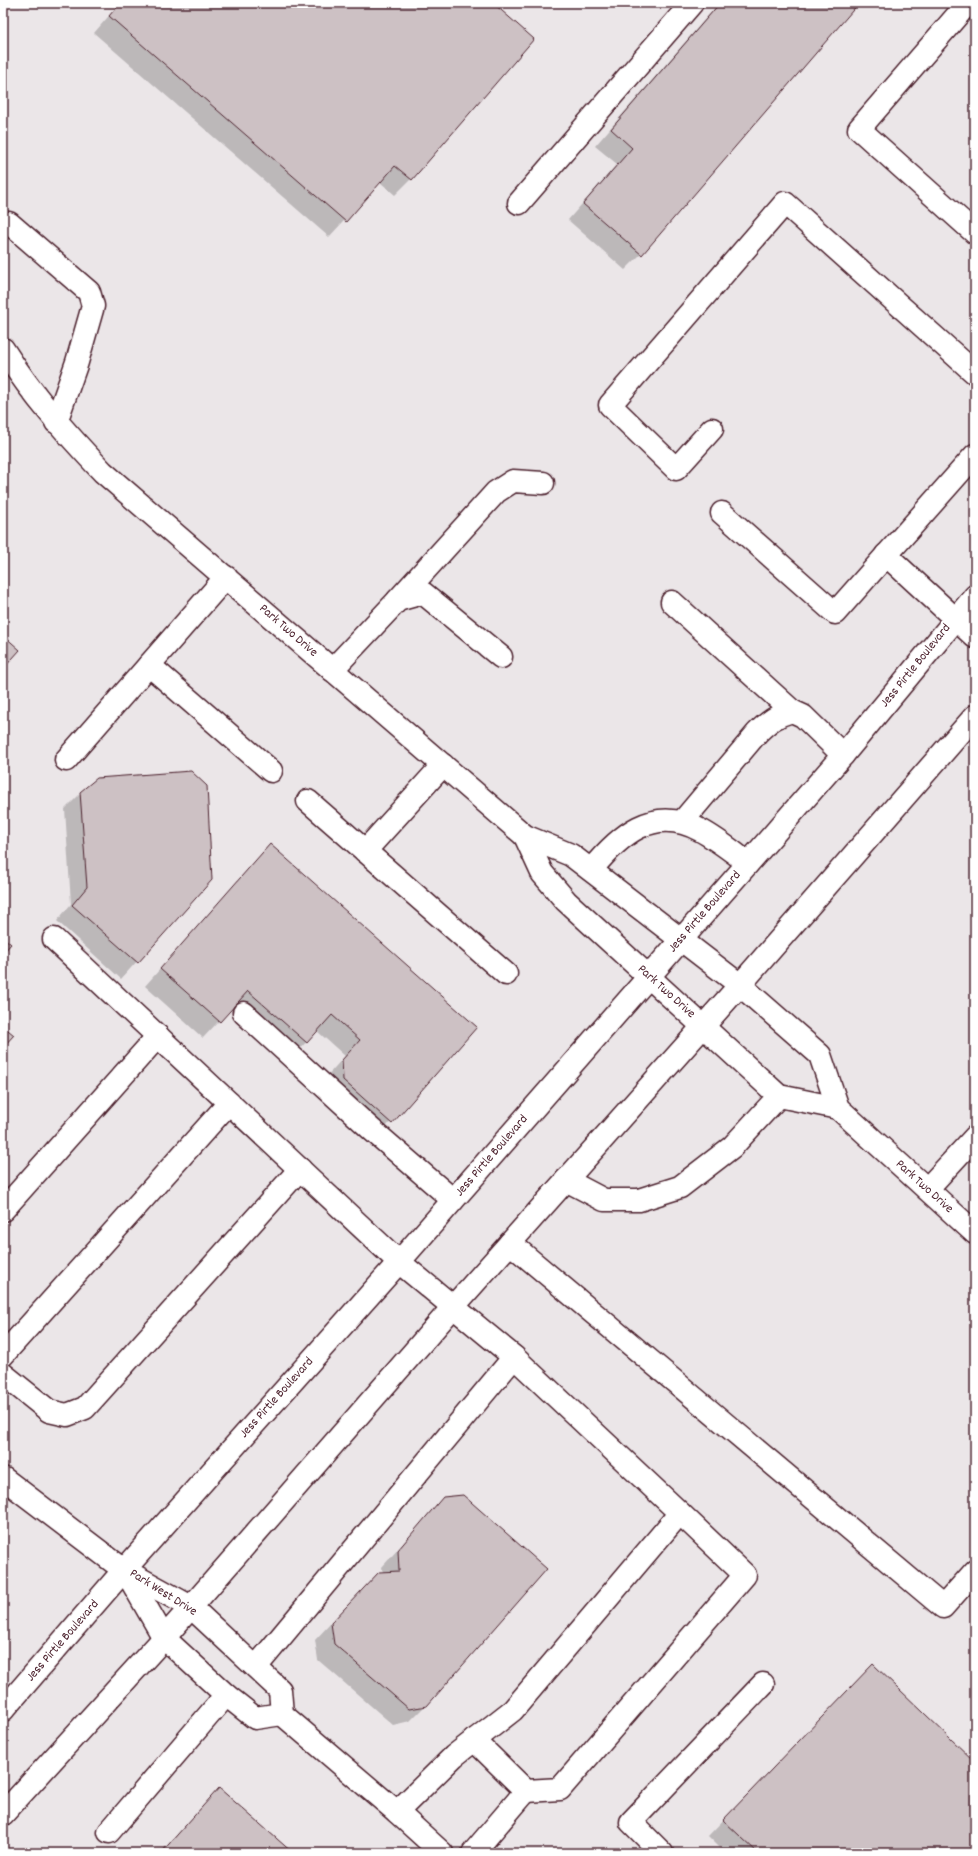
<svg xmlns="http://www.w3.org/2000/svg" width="978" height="1856" font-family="Dekko,sans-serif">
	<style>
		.built { fill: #ebe6e8 }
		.shadow { fill: #0003 }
		.building { fill: #cdc1c4; stroke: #4a1f2b }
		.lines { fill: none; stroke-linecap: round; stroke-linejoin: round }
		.minor-casing { stroke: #4a1f2b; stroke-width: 25 }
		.minor { stroke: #fff; stroke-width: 22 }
		.labels { text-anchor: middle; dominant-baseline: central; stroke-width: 4; stroke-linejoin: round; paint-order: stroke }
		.street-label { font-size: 13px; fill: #4a1f2b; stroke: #fff }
	</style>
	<rect width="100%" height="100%" fill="#f8f6f7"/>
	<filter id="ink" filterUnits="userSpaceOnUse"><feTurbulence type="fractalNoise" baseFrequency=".025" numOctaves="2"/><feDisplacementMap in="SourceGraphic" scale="8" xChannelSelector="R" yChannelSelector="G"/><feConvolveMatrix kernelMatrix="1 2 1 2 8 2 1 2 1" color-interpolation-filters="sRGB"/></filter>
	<g filter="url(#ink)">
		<rect class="built" x="3" y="3" width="972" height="1850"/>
		<g class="shadow">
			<polygon points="120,3 492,3 411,179 395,195 380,182 329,237 94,33"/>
			<polygon points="719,3 858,3 641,254 625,270 568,220 617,164 595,146"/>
			<polygon points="81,793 211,879 121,979 57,921 71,904 65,809"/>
			<polygon points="255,862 476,1027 375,1139 326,1077 345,1056 317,1031 291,1058 232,1007 203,1038 145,986"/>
			<polygon points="444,1498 426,1705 410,1721 393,1725 318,1660 315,1640 363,1589 383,1573 382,1567"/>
			<polygon points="857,1681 975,1763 975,1853 725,1853 708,1836"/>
			<polygon points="219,1789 291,1853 160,1853"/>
		</g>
		<g class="building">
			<polygon points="120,3 493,3 534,39 412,180 395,166 346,222 109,16"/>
			<polygon points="720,3 859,3 642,255 583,204 632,148 611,129"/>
			<polygon points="3,635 20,650 3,669"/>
			<polygon points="191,771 207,786 212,880 138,963 72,905 87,887 80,792 97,778"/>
			<polygon points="270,844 477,1027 392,1124 343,1080 342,1060 360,1040 332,1015 307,1043 248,991 220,1022 160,969"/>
			<polygon points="3,937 11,944 3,953"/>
			<polygon points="3,1026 14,1035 3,1047"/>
			<polygon points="463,1495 547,1569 427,1706 409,1709 334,1644 331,1623 379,1572 399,1571 398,1550 443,1497"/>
			<polygon points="873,1664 975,1762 975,1853 758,1853 723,1820"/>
			<polygon points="219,1788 293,1853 161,1853"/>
		</g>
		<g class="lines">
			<defs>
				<g id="minor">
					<polyline points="968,3 859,129 975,233"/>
					<polyline points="519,203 692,3"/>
					<polyline points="3,222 9,223 89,292 93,306 77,362 56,422"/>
					<path d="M3,349C33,396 65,432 103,472L525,836L571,855L740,985L820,1055L838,1108L975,1233"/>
					<polyline points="712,429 676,469 610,405 785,203 975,373"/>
					<polyline points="722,513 835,613 975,455"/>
					<polyline points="886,555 975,637"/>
					<polyline points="398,600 496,492 513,481 543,483"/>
					<polyline points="672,602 792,711"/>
					<polyline points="149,665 271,771"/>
					<polyline points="332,670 398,600 423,593 501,657"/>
					<polyline points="66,760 226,577"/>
					<polyline points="308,801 506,974"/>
					<path d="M682,822L757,733C768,722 777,715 792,711L803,716L843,755"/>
					<polyline points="525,836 542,873 566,901 779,1096 838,1108"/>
					<polyline points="365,851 443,765"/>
					<path d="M591,870C619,836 653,804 700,830C717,839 733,852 748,863"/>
					<polyline points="54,939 399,1262 514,1357 256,1667"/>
					<polyline points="244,1013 372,1130 453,1200"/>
					<polyline points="566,1180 604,1200 639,1200 680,1187 732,1147 779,1096"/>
					<polyline points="927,1189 975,1137"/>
					<polyline points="3,1210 158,1036"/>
					<polyline points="510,1243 943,1607 975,1571"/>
					<polyline points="3,1355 229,1103"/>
					<polyline points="3,1374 49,1411 67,1415 85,1408 300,1169"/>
					<polyline points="3,1478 124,1570 191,1607 280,1690 282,1714 397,1812 442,1853"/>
					<polyline points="125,1570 164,1638 226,1695 255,1718 282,1714"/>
					<polyline points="3,1710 124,1570 399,1262 843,755 975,596"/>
					<polyline points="526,1791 560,1789 745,1575 680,1513"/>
					<polyline points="397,1812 454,1756 513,1710 680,1513 514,1357"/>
					<polyline points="3,1814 164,1638 453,1307 740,985 975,716"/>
					<polyline points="109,1832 226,1695"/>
					<polyline points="473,1853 526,1791 474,1740"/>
					<polyline points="662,1853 631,1822 763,1684"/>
				</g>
			</defs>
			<use href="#minor" class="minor-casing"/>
			<use href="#minor" class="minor"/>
		</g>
	</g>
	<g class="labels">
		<g class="street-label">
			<text transform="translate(288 631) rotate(41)">Park Two Drive</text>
			<text transform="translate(916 666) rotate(-51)">Jess Pirtle Boulevard</text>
			<text transform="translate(705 912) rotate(-49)">Jess Pirtle Boulevard</text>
			<text transform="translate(666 992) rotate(42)">Park Two Drive</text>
			<text transform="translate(492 1156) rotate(-49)">Jess Pirtle Boulevard</text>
			<text transform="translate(924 1187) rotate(42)">Park Two Drive</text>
			<text transform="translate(277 1398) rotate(-48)">Jess Pirtle Boulevard</text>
			<text transform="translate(163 1593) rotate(32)">Park West Drive</text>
			<text transform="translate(63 1641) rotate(-49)">Jess Pirtle Boulevard</text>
		</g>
	</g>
	<rect width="978" height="1856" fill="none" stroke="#fff" stroke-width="16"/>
	<rect x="8" y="8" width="962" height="1840" fill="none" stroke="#4a1f2b" stroke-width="1.5" filter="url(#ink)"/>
</svg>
